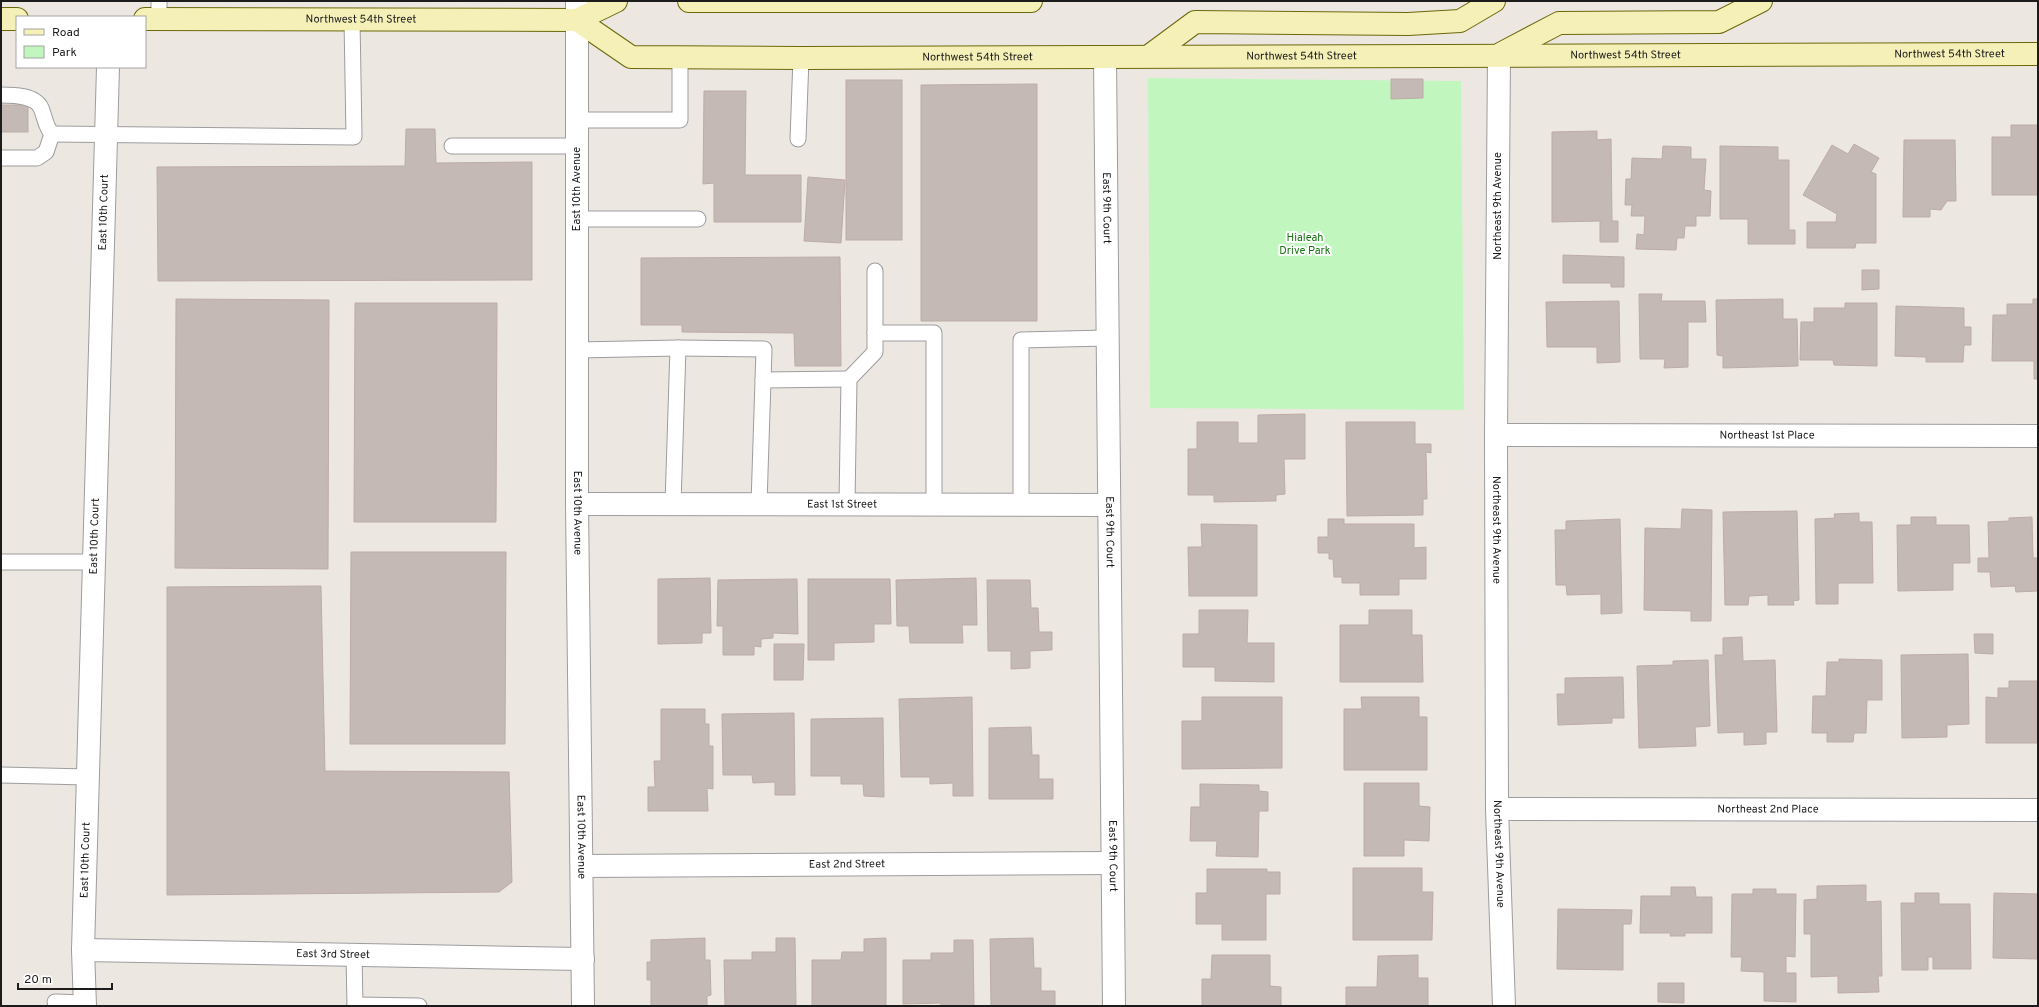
<svg xmlns="http://www.w3.org/2000/svg" width="2039" height="1007" font-family="Overpass,sans-serif">
	<style>
		.park { fill: #c2f6bf }
		.building { fill: #c4b9b5; stroke: #bdaca5 }
		.lines { fill: none; stroke-linecap: round; stroke-linejoin: round }
		.service-casing { stroke: #9d9d9d; stroke-width: 17 }
		.minor-casing { stroke: #9d9d9d; stroke-width: 24 }
		.tertiary-casing { stroke: #9d9d9d; stroke-width: 24 }
		.secondary-casing { stroke: #6b680a; stroke-width: 24 }
		.service { stroke: #fff; stroke-width: 15 }
		.minor { stroke: #fff; stroke-width: 22 }
		.tertiary { stroke: #fff; stroke-width: 22 }
		.secondary { stroke: #f5f0b7; stroke-width: 22 }
		.labels { text-anchor: middle; dominant-baseline: central; stroke-width: 4; stroke-linejoin: round; paint-order: stroke }
		.street-label { font-size: 11px; fill: #1c1c1c; stroke: #fff }
		.park-label { font-size: 11px; fill: #167211; stroke: #fff }
	</style>
	<rect width="100%" height="100%" fill="#ede7e2"/>
	<polygon class="park" points="1148,78 1461,81 1464,410 1150,408"/>
	<g class="building">
		<polygon points="1391,79 1423,79 1423,98 1391,99"/>
		<rect x="846" y="80" width="56" height="160"/>
		<polygon points="1037,84 1037,321 921,321 921,85"/>
		<polygon points="704,91 746,91 745,175 801,175 801,222 714,222 714,183 703,184"/>
		<rect x="1" y="105" width="27" height="27"/>
		<polygon points="2011,125 2038,125 2038,195 1992,195 1992,137 2011,137"/>
		<polygon points="406,129 435,129 436,163 532,162 532,280 158,281 157,167 405,166"/>
		<polygon points="1597,131 1597,140 1611,139 1612,221 1618,221 1618,242 1600,242 1600,221 1552,222 1552,132"/>
		<polygon points="1904,140 1955,140 1956,201 1947,201 1941,210 1930,209 1930,217 1903,217"/>
		<polygon points="1854,144 1879,158 1871,172 1876,174 1876,243 1856,243 1855,248 1807,248 1807,222 1836,222 1837,214 1803,195 1832,145 1848,154"/>
		<polygon points="1663,146 1691,147 1691,159 1706,159 1704,190 1711,191 1710,216 1696,216 1696,226 1685,226 1684,238 1677,238 1676,250 1636,249 1637,234 1644,235 1645,216 1631,216 1632,205 1625,205 1626,179 1631,179 1632,158 1662,159"/>
		<polygon points="1720,146 1778,147 1778,160 1789,160 1789,230 1795,230 1795,244 1748,244 1748,219 1720,219"/>
		<polygon points="808,177 845,180 841,243 804,241"/>
		<polygon points="1563,255 1624,257 1624,287 1611,287 1611,283 1563,283"/>
		<polygon points="840,257 841,366 795,366 794,333 682,332 682,325 641,325 641,258"/>
		<polygon points="1862,270 1879,270 1879,289 1862,290"/>
		<polygon points="1639,294 1662,294 1661,301 1705,301 1706,322 1688,322 1688,367 1664,368 1665,359 1640,359"/>
		<polygon points="176,299 329,300 328,569 175,568"/>
		<polygon points="1783,299 1783,319 1797,319 1798,366 1723,368 1723,356 1717,355 1716,300"/>
		<polygon points="2033,299 2038,299 2038,379 2034,379 2034,361 1992,361 1993,315 2007,315 2007,304 2033,304"/>
		<polygon points="1619,301 1620,362 1597,363 1597,347 1547,347 1546,302"/>
		<polygon points="355,303 497,303 496,522 354,522"/>
		<polygon points="1845,303 1877,303 1877,366 1834,365 1833,360 1800,360 1801,322 1814,322 1814,308 1845,308"/>
		<polygon points="1896,306 1964,308 1964,327 1971,327 1971,345 1964,345 1963,362 1926,362 1926,357 1895,356"/>
		<polygon points="1305,414 1305,459 1284,459 1285,494 1276,495 1276,501 1214,502 1214,495 1188,495 1188,449 1197,449 1197,422 1238,422 1238,443 1258,443 1258,415"/>
		<polygon points="1346,422 1415,422 1415,444 1431,444 1431,453 1426,452 1427,499 1423,499 1423,515 1347,516"/>
		<polygon points="1682,509 1712,510 1711,621 1691,621 1691,611 1644,610 1645,528 1681,529"/>
		<polygon points="1797,511 1799,600 1793,601 1794,605 1768,605 1768,595 1749,596 1748,605 1725,605 1723,512"/>
		<polygon points="1859,513 1859,522 1872,522 1873,583 1838,583 1838,604 1816,604 1815,519 1835,518 1834,514"/>
		<polygon points="1911,517 1936,517 1936,525 1969,525 1970,563 1953,563 1953,590 1898,591 1897,525 1911,525"/>
		<polygon points="2032,517 2033,558 2038,558 2038,591 2016,592 2015,586 1991,587 1990,572 1978,572 1978,558 1989,558 1988,522 2009,521 2009,518"/>
		<polygon points="1328,519 1344,519 1344,524 1414,524 1414,548 1426,547 1426,579 1399,579 1399,595 1360,595 1360,583 1342,583 1342,577 1334,577 1333,559 1329,559 1329,553 1318,553 1318,537 1328,537"/>
		<polygon points="1620,519 1622,613 1601,614 1601,594 1567,595 1566,585 1556,585 1555,530 1566,530 1566,521"/>
		<polygon points="1201,524 1257,525 1257,596 1189,596 1188,547 1202,547"/>
		<polygon points="351,552 506,552 505,744 350,744"/>
		<polygon points="710,578 711,633 702,633 702,643 658,644 658,579"/>
		<polygon points="976,578 977,625 962,625 963,643 910,643 909,626 897,626 896,580"/>
		<polygon points="797,579 798,634 773,633 773,638 761,639 761,647 754,646 754,655 723,655 723,626 717,626 718,580"/>
		<polygon points="808,579 890,579 891,624 874,624 874,642 834,643 834,660 808,660"/>
		<polygon points="987,580 1030,580 1031,608 1038,608 1039,632 1052,632 1052,650 1030,651 1030,668 1011,669 1011,651 988,651"/>
		<polygon points="321,586 325,771 509,772 512,882 499,892 167,895 167,587"/>
		<polygon points="1199,610 1248,610 1247,643 1274,643 1274,682 1215,681 1215,667 1183,667 1183,634 1199,634"/>
		<polygon points="1369,610 1412,610 1412,635 1422,635 1423,682 1340,682 1340,625 1369,625"/>
		<polygon points="1974,634 1993,634 1993,654 1975,653"/>
		<polygon points="1742,637 1743,661 1775,660 1777,732 1766,732 1766,744 1744,745 1744,732 1718,733 1715,655 1723,655 1723,638"/>
		<polygon points="774,644 804,644 803,680 774,680"/>
		<polygon points="1968,654 1969,724 1947,725 1947,737 1902,738 1901,655"/>
		<polygon points="1839,659 1882,660 1882,700 1867,700 1866,733 1854,733 1853,742 1827,742 1827,733 1812,733 1813,696 1826,696 1827,662 1839,662"/>
		<polygon points="1708,660 1710,726 1695,727 1696,746 1639,748 1637,666 1673,665 1673,661"/>
		<polygon points="2038,676 2038,743 1986,743 1986,697 1998,698 1998,688 2009,688 2009,681 2038,681"/>
		<polygon points="1623,677 1624,718 1612,718 1612,723 1558,725 1557,694 1565,694 1565,678"/>
		<polygon points="972,697 973,796 953,796 953,783 930,784 930,777 901,777 899,699"/>
		<polygon points="1202,697 1282,697 1282,768 1182,769 1182,721 1202,721"/>
		<polygon points="1361,697 1419,697 1419,717 1427,717 1427,770 1344,770 1344,709 1362,709"/>
		<polygon points="661,709 705,709 705,724 709,724 709,746 713,746 713,789 707,788 708,811 648,811 648,787 655,787 654,761 661,761"/>
		<polygon points="794,713 795,795 775,795 775,782 753,783 752,775 723,775 722,714"/>
		<polygon points="883,718 884,797 864,796 863,784 841,784 841,776 811,776 811,719"/>
		<polygon points="1031,727 1032,755 1039,755 1039,779 1053,779 1053,799 989,799 989,728"/>
		<polygon points="1364,783 1419,783 1419,806 1430,807 1429,841 1404,840 1404,856 1364,856"/>
		<polygon points="1200,784 1259,785 1259,791 1268,792 1268,811 1259,811 1258,857 1216,856 1217,841 1190,841 1191,807 1200,807"/>
		<polygon points="1353,868 1422,868 1422,892 1433,892 1432,940 1353,940"/>
		<polygon points="1207,869 1267,869 1267,872 1280,872 1280,894 1266,894 1266,940 1222,940 1222,924 1196,924 1196,893 1207,893"/>
		<polygon points="1866,885 1866,902 1881,901 1882,976 1878,976 1879,992 1838,993 1838,976 1811,977 1811,934 1804,934 1804,900 1817,899 1817,886"/>
		<polygon points="1671,887 1695,887 1696,897 1712,897 1712,933 1685,933 1685,936 1670,936 1671,933 1640,933 1641,896 1671,896"/>
		<polygon points="1753,889 1776,889 1776,894 1796,894 1795,957 1786,956 1786,973 1796,973 1796,1002 1764,1001 1764,972 1741,971 1742,957 1731,957 1732,894 1753,894"/>
		<polygon points="1915,893 1939,893 1939,904 1970,904 1971,969 1933,969 1933,957 1928,957 1928,970 1902,970 1901,903 1915,903"/>
		<polygon points="1994,893 2038,894 2038,959 1993,958"/>
		<polygon points="1558,909 1632,910 1631,924 1623,924 1623,970 1557,969"/>
		<polygon points="705,938 705,960 710,960 711,995 707,996 707,1006 651,1006 651,980 647,980 647,962 651,962 651,940"/>
		<polygon points="776,938 795,938 796,1006 725,1006 724,960 752,960 752,952 776,952"/>
		<polygon points="886,938 886,1006 812,1006 812,960 841,960 842,952 864,952 864,939"/>
		<polygon points="1033,938 1034,968 1041,968 1041,991 1055,991 1055,1006 991,1006 990,939"/>
		<polygon points="954,940 973,940 974,1006 941,1006 941,1003 903,1004 903,960 931,960 931,953 954,953"/>
		<polygon points="1212,955 1270,955 1270,986 1281,987 1281,1006 1202,1006 1202,979 1211,979"/>
		<polygon points="1418,955 1418,978 1428,978 1428,1006 1346,1006 1346,987 1377,987 1378,956"/>
		<polygon points="1658,983 1684,983 1684,1003 1658,1002"/>
	</g>
	<g class="lines">
		<defs>
			<g id="service">
				<polyline points="159,19 159,1"/>
				<path d="M1,95C13,95 35,95 41,108C45,117 45,126 52,134"/>
				<polyline points="577,120 680,120 680,57"/>
				<polyline points="52,134 354,137 352,19"/>
				<polyline points="798,139 801,58"/>
				<polyline points="452,146 577,146"/>
				<polyline points="1,158 37,158 46,152 52,134"/>
				<polyline points="577,219 698,219"/>
				<polyline points="875,333 934,333 934,505"/>
				<polyline points="678,348 764,349 759,504"/>
				<polyline points="577,350 678,348 673,504"/>
				<polyline points="763,380 849,379"/>
				<polyline points="847,503 849,379 875,352 875,271"/>
				<polyline points="1021,505 1021,340 1107,338"/>
				<polyline points="1,562 94,562"/>
				<polyline points="1,775 88,777"/>
				<polyline points="354,955 355,1006"/>
				<polyline points="55,1002 85,1003"/>
				<polyline points="355,1005 419,1006"/>
			</g>
			<g id="minor">
				<path id="s1" d="M1499,55L1496,435L1497,809L1504,1006"/>
				<path id="s2" d="M1105,57L1114,1006"/>
				<path id="s3" d="M1496,435L2038,436"/>
				<path id="s4" d="M577,504L1108,505"/>
				<path id="s5" d="M1497,809L2038,810"/>
				<path id="s6" d="M582,866L1112,863"/>
				<path id="s7" d="M83,950L583,959"/>
				<path id="s8" d="M85,1006L83,950L108,67"/>
			</g>
			<g id="tertiary">
				<path id="s9" d="M577,1V504L583,1006"/>
			</g>
			<g id="secondary">
				<polyline points="689,1 1031,1"/>
				<polyline points="1,19 17,19"/>
				<path id="s10" d="M145,19L577,20L616,1"/>
				<path id="s11" d="M577,20L631,57L801,58L2038,54"/>
				<polyline points="1502,53 1559,23 1719,22 1761,1"/>
				<polyline points="1149,56 1195,22 1408,24 1460,21 1494,1"/>
			</g>
		</defs>
		<use href="#service" class="service-casing"/>
		<use href="#minor" class="minor-casing"/>
		<use href="#tertiary" class="tertiary-casing"/>
		<use href="#secondary" class="secondary-casing"/>
		<use href="#service" class="service"/>
		<use href="#minor" class="minor"/>
		<use href="#tertiary" class="tertiary"/>
		<use href="#secondary" class="secondary"/>
	</g>
	<g class="labels">
		<g class="street-label">
			<text stroke="none"><textPath href="#s10" startOffset="216">Northwest 54th Street</textPath></text>
			<text stroke="none"><textPath href="#s11" startOffset="1060">Northwest 54th Street</textPath></text>
			<text stroke="none"><textPath href="#s11" startOffset="1384">Northwest 54th Street</textPath></text>
			<text stroke="none"><textPath href="#s11" startOffset="736">Northwest 54th Street</textPath></text>
			<text stroke="none"><textPath href="#s11" startOffset="412">Northwest 54th Street</textPath></text>
			<text transform="translate(577 189) rotate(-90)">East 10th Avenue</text>
			<text transform="translate(1498 206) rotate(-90)">Northeast 9th Avenue</text>
			<text stroke="none"><textPath href="#s2" startOffset="151">East 9th Court</textPath></text>
			<text stroke="none"><textPath href="#s8" startOffset="794">East 10th Court</textPath></text>
			<text stroke="none"><textPath href="#s3" startOffset="271">Northeast 1st Place</textPath></text>
			<text stroke="none"><textPath href="#s4" startOffset="265">East 1st Street</textPath></text>
			<text stroke="none"><textPath href="#s9" startOffset="512">East 10th Avenue</textPath></text>
			<text stroke="none"><textPath href="#s1" startOffset="475">Northeast 9th Avenue</textPath></text>
			<text stroke="none"><textPath href="#s2" startOffset="475">East 9th Court</textPath></text>
			<text stroke="none"><textPath href="#s8" startOffset="470">East 10th Court</textPath></text>
			<text stroke="none"><textPath href="#s5" startOffset="271">Northeast 2nd Place</textPath></text>
			<text stroke="none"><textPath href="#s9" startOffset="836">East 10th Avenue</textPath></text>
			<text stroke="none"><textPath href="#s1" startOffset="799">Northeast 9th Avenue</textPath></text>
			<text stroke="none"><textPath href="#s2" startOffset="799">East 9th Court</textPath></text>
			<text stroke="none"><textPath href="#s8" startOffset="146">East 10th Court</textPath></text>
			<text stroke="none"><textPath href="#s6" startOffset="265">East 2nd Street</textPath></text>
			<text stroke="none"><textPath href="#s7" startOffset="250">East 3rd Street</textPath></text>
		</g>
		<g class="park-label">
			<text x="1305" y="238">Hialeah<tspan x="1305" dy="13">Drive Park</tspan></text>
		</g>
	</g>
	<rect width="2039" height="1007" fill="none" stroke="#1c1c1c" stroke-width="4"/>
	<rect x="16" y="16" width="130" height="52" fill="#ffffff" stroke="#a4a4a4"/>
	<rect x="24" y="29" width="20" height="6" fill="#f5f0b7" stroke="#a4a4a4"/>
	<text x="52" y="36" font-size="12" fill="#1c1c1c">Road</text>
	<rect x="24" y="46" width="20" height="12" fill="#c2f6bf" stroke="#a4a4a4"/>
	<text x="52" y="56" font-size="12" fill="#1c1c1c">Park</text>
	<path d="M18 983v6h94v-6" fill="none" stroke="#1c1c1c" stroke-width="2"/>
	<text x="24" y="983" font-size="12" fill="#1c1c1c" stroke="#ffffff" stroke-width="3" paint-order="stroke">20 m</text>
</svg>
